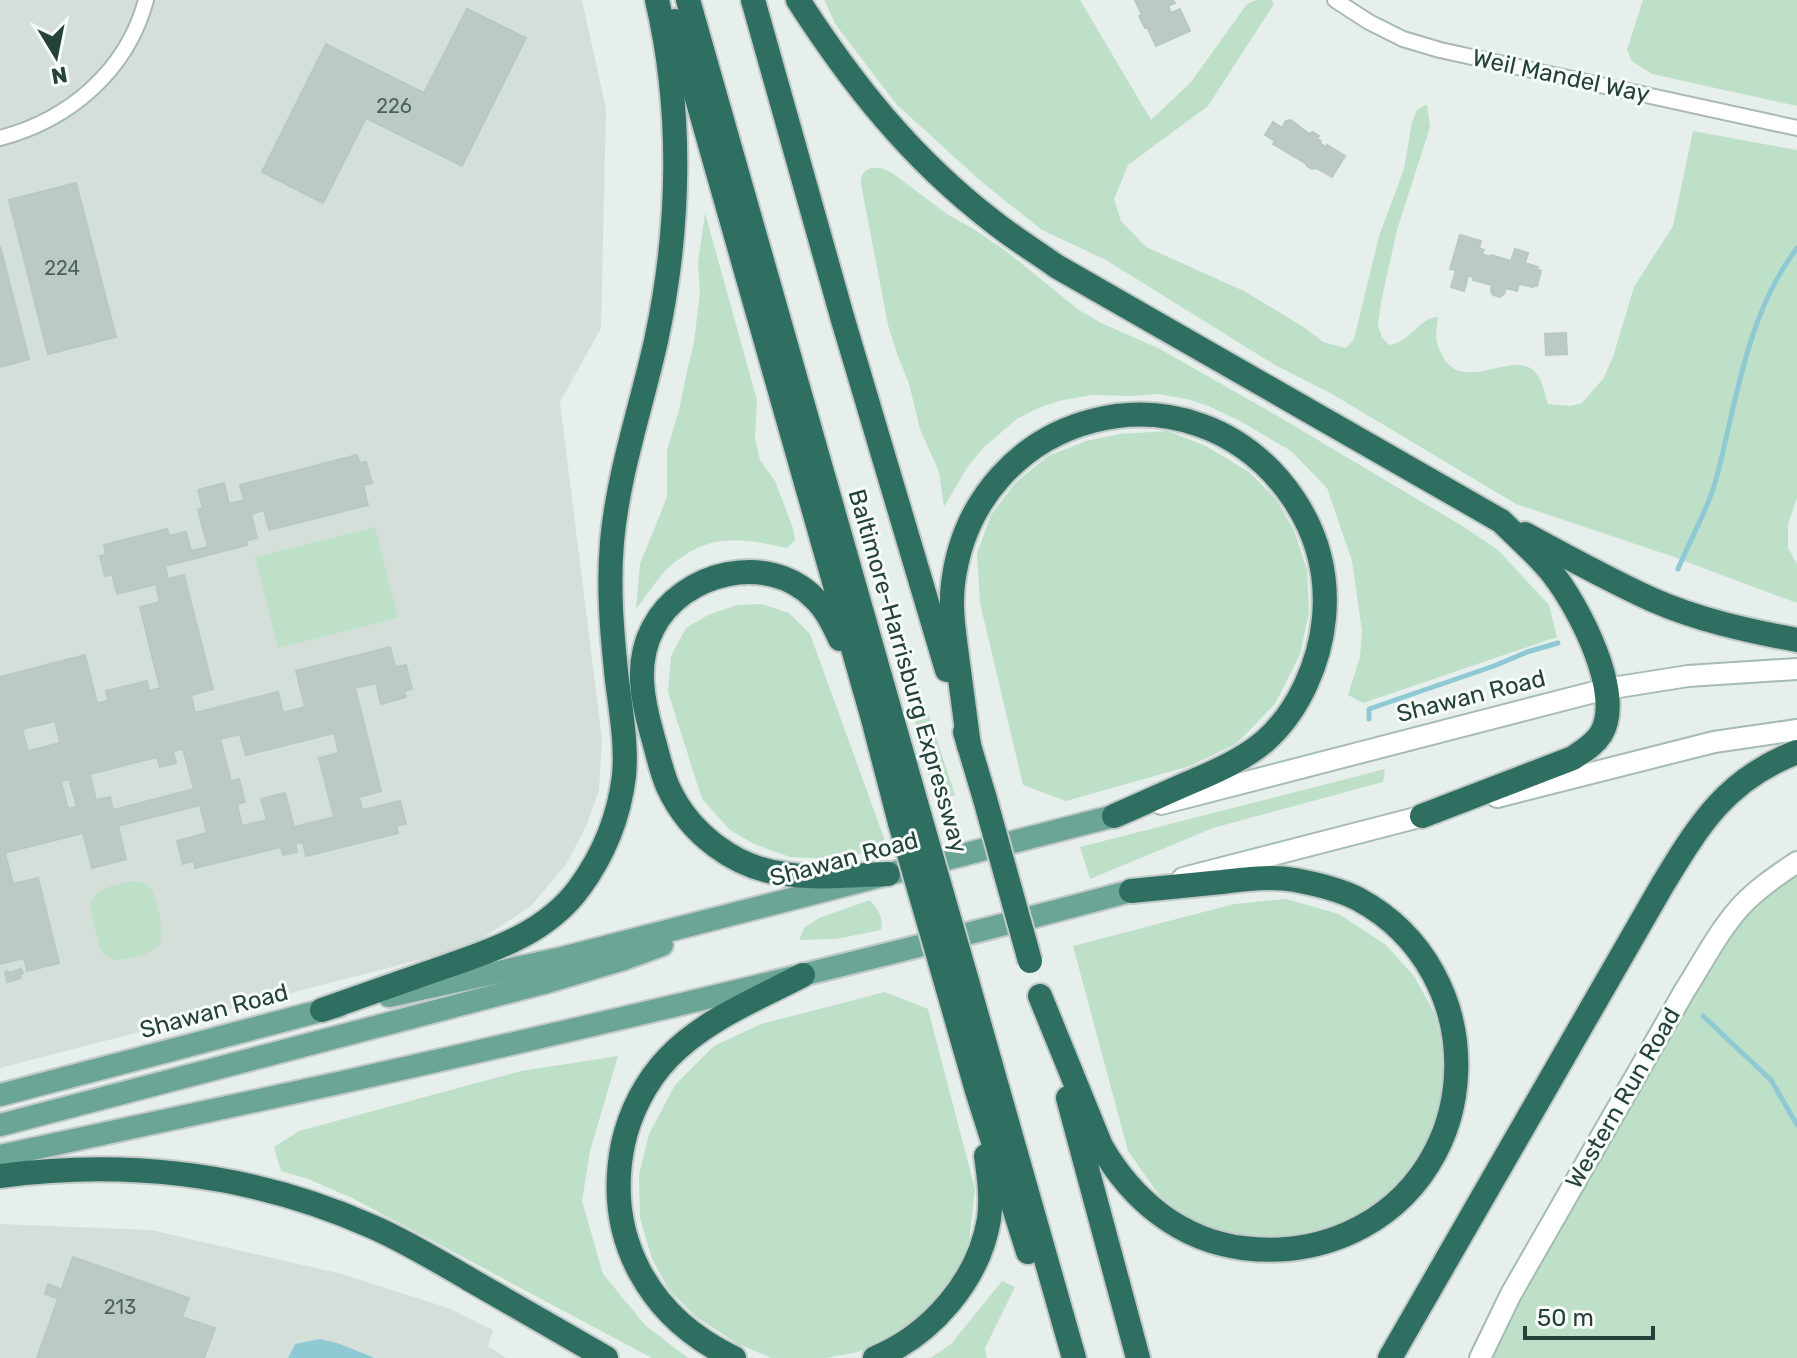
<svg xmlns="http://www.w3.org/2000/svg" width="1797" height="1358" font-family="Rubik,sans-serif">
	<style>
		.built { fill: #d4dfda }
		.green { fill: #bfe0c8 }
		.water { fill: #8ec9d4 }
		.lines { fill: none; stroke-linecap: round; stroke-linejoin: round }
		.stream { stroke: #8ec9d4; stroke-width: 5 }
		.building { fill: #bbcac4; stroke: #b8c9c2; stroke-width: 2; fill-rule: evenodd }
		.street-casing { stroke: #a8b8b2; stroke-width: 18 }
		.secondary-casing { stroke: #a4bbb3; stroke-width: 24 }
		.primary-casing { stroke: #c2cac8; stroke-width: 26 }
		.highway-casing { stroke: #c2cac8; stroke-width: 28 }
		.street { stroke: #fff; stroke-width: 14 }
		.secondary { stroke: #fff; stroke-width: 20 }
		.primary { stroke: #6aa596; stroke-width: 22 }
		.highway { stroke: #2f6f62; stroke-width: 24 }
		.highway-bridge-casing { stroke: #c2cac8; stroke-width: 28; stroke-linecap: butt }
		.highway-bridge { stroke: #2f6f62; stroke-width: 24 }
		.labels { text-anchor: middle; dominant-baseline: central; stroke-width: 6; stroke-linejoin: round; paint-order: stroke }
		.number-label { font-size: 20px; fill: #4a645c }
		.street-label { font-size: 24px; fill: #24423a; stroke: #f7fbf9 }
	</style>
	<rect width="100%" height="100%" fill="#e6efeb"/>
	<g class="built">
		<polygon points="0,0 582,0 606,109 601,328 560,402 602,739 599,790 587,824 567,863 531,906 469,947 0,1068"/>
		<polygon points="0,1224 151,1230 342,1274 448,1308 493,1330 488,1346 506,1358 0,1358"/>
	</g>
	<g class="green">
		<path d="M824,0H1080L1151,120L1191,82L1247,4L1256,0H1272L1274,4L1208,106L1128,165L1114,199L1121,221L1146,247L1244,291L1305,328L1323,342L1346,348L1354,339L1379,236L1404,169L1412,122L1417,110L1427,104L1430,127L1397,230L1381,302L1378,325L1382,337L1389,345C1412,342 1416,319 1438,317C1436,333 1434,338 1441,353C1460,396 1509,351 1533,370C1543,378 1544,393 1548,404L1571,406L1582,403L1603,379L1613,357L1634,287L1673,226L1693,131L1797,150V498L1788,524V548L1797,564V603L1671,556L1516,504L1332,394L1275,365L1106,260L1042,230L983,183L897,105L836,25Z"/>
		<polygon points="1643,0 1797,0 1797,106 1652,74 1632,61 1627,50"/>
		<path d="M871,168H880L891,172L947,214L972,228L1006,251L1079,310L1101,323L1158,348L1269,411L1464,527L1498,550L1549,605L1557,637L1363,703L1348,695L1360,657L1362,631L1352,561L1327,488L1291,451L1240,421L1206,405L1187,399L1157,394L1132,396L1092,395L1063,400L1038,408L1017,419L984,447L968,466L944,507L939,472L920,429L909,384L897,354L888,325L861,184C861,175 863,171 871,168Z"/>
		<path d="M705,213L757,400L755,437L760,460L775,481L793,528L795,540L787,548C752,541 721,533 688,553C683,557 677,560 672,564C658,577 648,594 636,609L640,564L667,497V450L679,410L687,371L694,343L700,292L698,263Z"/>
		<polygon points="1168,431 1206,446 1249,472 1276,499 1294,530 1307,570 1309,613 1300,654 1275,704 1236,744 1190,766 1066,801 1023,785 980,603 977,553 991,515 1015,483 1048,456 1086,441 1119,434"/>
		<polygon points="375,527 398,618 278,648 255,557"/>
		<polygon points="762,604 789,613 810,634 888,849 832,859 790,857 754,844 730,830 702,799 668,692 671,656 686,628 708,615 737,605"/>
		<polygon points="908,664 914,670 955,795 936,801 902,672"/>
		<polygon points="1385,769 1383,782 1213,828 1090,879 1080,847"/>
		<polygon points="1797,874 1797,1358 1491,1358 1521,1297 1694,992 1749,911 1772,890"/>
		<path d="M133,881C140,881 145,882 150,888C157,896 165,934 160,943C152,956 128,959 114,960L103,954L100,949L90,908C94,886 114,886 133,881Z"/>
		<polygon points="1286,899 1339,914 1386,945 1414,976 1435,1014 1444,1056 1444,1091 1434,1128 1410,1172 1385,1204 1341,1227 1269,1243 1227,1237 1190,1221 1159,1195 1128,1151 1073,946 1234,904"/>
		<path d="M870,900C878,910 884,917 881,930L836,939L799,940L804,928L819,918Z"/>
		<polygon points="885,992 928,1009 975,1189 969,1242 954,1280 930,1311 897,1337 858,1352 826,1358 772,1358 738,1344 696,1317 669,1290 652,1259 640,1218 639,1175 649,1134 675,1085 714,1046 761,1024"/>
		<polygon points="618,1056 590,1151 582,1201 603,1274 646,1326 688,1358 652,1358 352,1198 308,1179 281,1171 274,1147 299,1131 521,1071"/>
		<polygon points="1002,1281 1015,1287 985,1348 987,1358 930,1358 951,1344"/>
	</g>
	<polygon class="water" points="320,1339 337,1343 375,1358 288,1358 295,1344"/>
	<g class="lines">
		<g class="stream">
			<path d="M1678,569C1691,537 1710,506 1718,472C1737,397 1748,312 1797,248"/>
			<polyline points="1369,719 1369,709 1494,666 1527,652 1558,643"/>
			<polyline points="1703,1016 1771,1080 1797,1125"/>
		</g>
	</g>
	<g class="building">
		<polygon points="1135,0 1173,0 1175,3 1168,6 1171,13 1180,9 1190,31 1156,46 1147,27 1145,28 1139,16 1142,15"/>
		<polygon points="467,9 526,38 462,166 366,118 323,203 262,172 326,44 424,93"/>
		<polygon points="1291,120 1309,134 1313,132 1319,136 1317,139 1321,141 1320,143 1326,147 1327,145 1345,156 1332,177 1316,168 1312,169 1307,166 1305,163 1273,144 1275,141 1265,135 1273,122 1282,128 1286,121"/>
		<polygon points="76,183 116,337 48,354 9,200"/>
		<polygon points="1460,235 1481,241 1479,248 1484,250 1482,254 1491,257 1491,255 1511,261 1515,249 1528,253 1525,263 1538,267 1537,269 1541,271 1537,286 1533,285 1533,287 1519,284 1517,291 1506,288 1504,294 1500,297 1493,295 1491,291 1492,285 1473,280 1474,277 1468,276 1464,291 1451,287 1456,270 1450,269"/>
		<polygon points="0,246 29,359 0,367"/>
		<polygon points="1566,333 1567,354 1546,355 1545,334"/>
		<path d="M357,455L360,463L366,462L372,483L363,485L368,505L269,530L264,510L251,514L257,538L246,541L247,545L165,566L168,579L184,575L213,689L191,695L195,713L278,692L283,713L305,707L296,671L390,647L395,667L406,665L412,689L404,691L406,697L381,704L376,683L355,688L381,791L359,797L362,810L400,801L406,824L396,826L398,833L306,856L303,842L295,844L297,852L283,855L281,847L195,868L194,861L183,864L177,841L207,833L200,805L118,826L126,859L92,868L83,833L0,854V677L85,655L97,703L108,701L106,691L147,681L149,691L160,688L140,607L160,602L156,584L117,594L112,574L105,576L100,556L106,555L104,545L167,529L169,536L186,532L191,551L208,547L198,510L203,508L198,490L224,483L229,504L244,500L240,485ZM55,721L60,743L28,751L22,729ZM334,733L339,753L319,758L334,817L294,827L285,793L261,799L267,820L242,826L237,804L245,802L239,779L231,781L220,739L240,734L246,755ZM183,749L194,789L113,810L110,797L96,800L90,774L157,757L160,767L176,763L173,751ZM69,779L77,807L68,809L61,781Z"/>
		<polygon points="5,853 13,884 38,878 59,963 27,971 24,958 0,964 0,854"/>
		<polygon points="21,969 23,973 20,974 21,978 7,982 5,972 8,971 9,973"/>
		<polygon points="73,1257 189,1298 182,1317 215,1328 204,1358 37,1358"/>
		<polygon points="48,1284 60,1289 56,1298 45,1294"/>
	</g>
	<g class="lines">
		<defs>
			<g id="street">
				<polyline points="1335,0 1369,22 1403,39 1440,50 1797,128"/>
				<path d="M0,138C69,120 127,71 146,0"/>
			</g>
			<g id="secondary">
				<polyline points="1497,797 1714,742 1797,730"/>
				<polyline points="1161,804 1606,689 1688,676 1797,669"/>
				<polyline points="1183,878 1435,813"/>
				<path d="M1480,1358L1511,1294L1685,990C1703,962 1719,930 1742,905C1758,888 1778,875 1797,862"/>
			</g>
			<g id="primary">
				<polyline points="389,996 562,958 1114,816"/>
				<polyline points="0,1095 339,1006"/>
				<polyline points="0,1125 547,982 624,959 662,945"/>
				<path d="M0,1156C114,1131 229,1107 343,1082C607,1023 870,961 1131,891"/>
			</g>
			<g id="highway">
				<polyline points="688,0 920,817"/>
				<polyline points="753,0 843,320 947,670"/>
				<path d="M798,0C852,84 911,158 991,220C1012,237 1035,251 1056,266L1501,521C1518,538 1538,555 1553,574C1578,606 1625,694 1601,734C1594,745 1583,751 1573,758L1422,816"/>
				<polyline points="675,21 873,719 900,823"/>
				<path d="M1525,534C1567,557 1609,580 1653,600C1698,620 1749,631 1797,640"/>
				<path d="M840,639C833,624 826,609 814,598C767,551 682,572 653,628C635,662 642,699 652,734C657,751 661,771 668,787C689,833 734,868 785,874C819,879 854,875 888,874"/>
				<polyline points="965,732 985,799"/>
				<path d="M969,746C965,716 961,686 957,656C954,632 950,608 953,584C974,409 1193,352 1293,498C1318,535 1328,575 1324,618C1320,662 1299,711 1265,741C1244,759 1217,771 1191,782C1165,793 1140,805 1114,816"/>
				<polyline points="967,981 1074,1358"/>
				<polyline points="947,986 977,1091 1028,1252"/>
				<path d="M1040,996L1101,1146C1132,1200 1180,1240 1243,1248C1281,1253 1315,1248 1349,1233C1489,1170 1492,971 1358,899C1339,889 1316,884 1295,880C1271,876 1246,879 1222,882C1192,885 1162,888 1131,891"/>
				<path d="M322,1010C358,997 394,985 430,972C485,953 545,936 580,887C604,854 619,817 624,776C627,745 621,712 617,680C612,634 608,588 612,542C618,474 641,408 656,341C680,230 683,111 657,0"/>
				<polyline points="1068,1098 1138,1358"/>
				<path d="M0,1176C129,1159 254,1174 373,1227C407,1242 438,1261 469,1279C515,1306 561,1332 606,1358"/>
				<path d="M734,1358C649,1318 604,1238 623,1144C630,1112 646,1081 668,1058C704,1020 757,999 803,975"/>
				<path d="M875,1358C931,1335 979,1280 989,1219C992,1198 989,1177 986,1156"/>
				<path d="M1390,1358L1663,884C1700,823 1727,779 1797,752"/>
			</g>
		</defs>
		<use href="#street" class="street-casing"/>
		<use href="#secondary" class="secondary-casing"/>
		<use href="#primary" class="primary-casing"/>
		<use href="#highway" class="highway-casing"/>
		<use href="#street" class="street"/>
		<use href="#secondary" class="secondary"/>
		<use href="#primary" class="primary"/>
		<use href="#highway" class="highway"/>
		<defs>
			<g id="highway-bridge">
				<polyline points="985,799 1030,961"/>
				<polyline points="920,817 967,981"/>
				<polyline points="900,823 947,986"/>
			</g>
		</defs>
		<use href="#highway-bridge" class="highway-bridge-casing"/>
		<use href="#highway-bridge" class="highway-bridge"/>
	</g>
	<g class="labels">
		<g class="number-label">
			<text x="394" y="106">226</text>
			<text x="62" y="268">224</text>
			<text x="120" y="1307">213</text>
		</g>
		<g class="street-label">
			<text transform="translate(1561 76) rotate(12)">Weil Mandel Way</text>
			<text transform="translate(908 671) rotate(74)">Baltimore-Harrisburg Expressway</text>
			<text transform="translate(1471 696) rotate(-14)">Shawan Road</text>
			<text transform="translate(844 859) rotate(-15)">Shawan Road</text>
			<text transform="translate(214 1011) rotate(-15)">Shawan Road</text>
			<text transform="translate(1623 1098) rotate(-60)">Western Run Road</text>
		</g>
	</g>
	<g transform="translate(56 56) rotate(170)" stroke="#f7fbf9" stroke-width="6" paint-order="stroke">
	<path d="M0-6L14 30L0 20L-14 30Z" fill="#24423a"/>
	<text y="-12" font-size="22" font-weight="bold" text-anchor="middle" fill="#24423a">N</text>
	</g>
	<path d="M1525 1326v12h128v-12" fill="none" stroke="#24423a" stroke-width="4"/>
	<text x="1537" y="1326" font-size="24" fill="#24423a" stroke="#f7fbf9" stroke-width="6" paint-order="stroke">50 m</text>
</svg>
